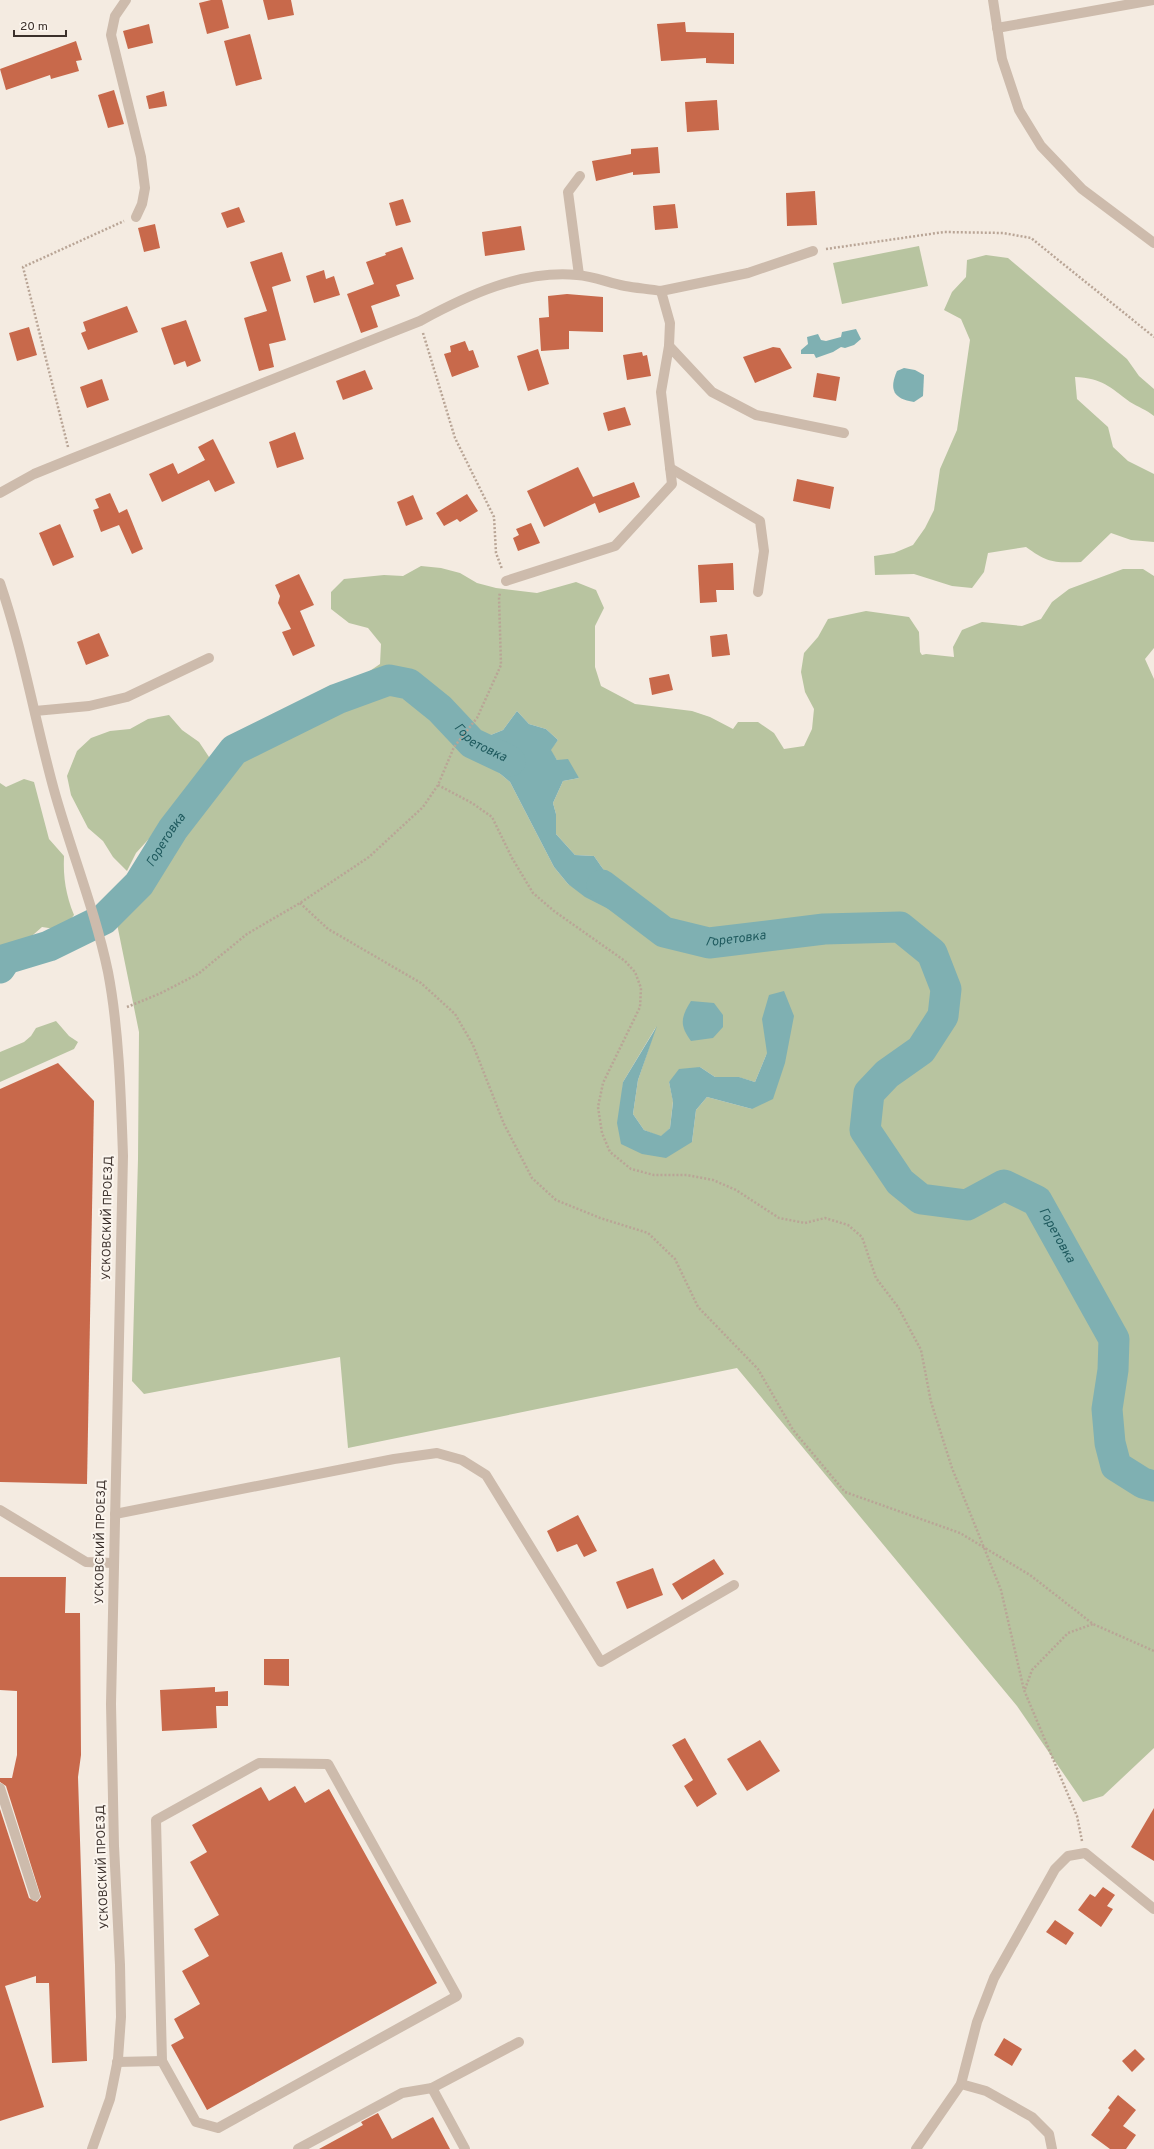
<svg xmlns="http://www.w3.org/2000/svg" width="1154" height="2149" font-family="Overpass,sans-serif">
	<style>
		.green { fill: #b8c4a0; fill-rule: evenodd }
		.water { fill: #7fb0b2 }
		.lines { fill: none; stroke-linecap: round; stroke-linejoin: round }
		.river { stroke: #7fb0b2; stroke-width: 31 }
		.building { fill: #c8694b }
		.path { stroke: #b9a596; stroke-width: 2.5; stroke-dasharray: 2 2; stroke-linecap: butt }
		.lane { stroke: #cdbbac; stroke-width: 10 }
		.street { stroke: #cdbbac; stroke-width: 10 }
		.labels { text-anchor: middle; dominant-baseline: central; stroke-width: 4; stroke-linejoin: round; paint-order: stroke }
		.street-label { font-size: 12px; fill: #3b302b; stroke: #fbf5ee }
		.water-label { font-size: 13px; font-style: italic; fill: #1f5a5e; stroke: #fbf5ee }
	</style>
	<rect width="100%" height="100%" fill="#f4ebe1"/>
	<g class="green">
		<polygon points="919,246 928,286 842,304 833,263"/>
		<path d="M986,255L1008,258L1127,359L1139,376L1154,389V416C1147,410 1138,407 1130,402C1110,387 1102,378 1075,377L1077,399L1108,427L1113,447L1128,461L1154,474V542L1131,540L1111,533L1081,562C1054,563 1048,563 1026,547L988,553L984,572L972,588L952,586L914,574L875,575L874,556L894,553L913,545L925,528L934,510L940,469L957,430L970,340L961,319L944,310L952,292L966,277L967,260Z"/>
		<path d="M421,566L441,568L460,573L477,583L496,588L537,593L576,582L596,590L604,608L595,626V667L601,686L635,704L692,711L710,717L733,729L738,722H758L774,733L784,749L804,746L812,729L814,709L805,692L801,672L804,653L818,637L828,619L866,611L909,617L919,632L920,652L922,655L926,654L954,657L953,647L962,630L982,622L1022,626L1041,619L1052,602L1069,589L1123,569H1143L1154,576V648L1145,659L1154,679V1748L1103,1796L1083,1802L1017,1706L737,1368L348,1448L340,1357L144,1394L132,1381L138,1159L139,1032L117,924L119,919L135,909L145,893L170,847L229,772L282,734L347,705L349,685L380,664L381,644L368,628L349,623L331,609V592L344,579L384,575L403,576ZM517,711L529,724L546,729L558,740L550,750L557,760L579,778L563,781L553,803L556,814V834L575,855L594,856C605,872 618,890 636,897L634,916L637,923L568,884L554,867L510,782L466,745L503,730ZM656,1027L638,1080L633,1114L644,1130L661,1137L670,1128L673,1101L669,1082L700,1067L715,1077H738L755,1082L767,1053L752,1109L707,1097L696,1110L692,1142L621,1144L623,1082Z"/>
		<polygon points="169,715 182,730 199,742 211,760 203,778 187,792 176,809 136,853 127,871 113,857 103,841 88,828 71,795 67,776 77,751 91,738 110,731 130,729 148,719"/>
		<path d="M24,779L34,782L49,839L64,856C63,878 66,895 74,915L62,930L42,927L0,964V783L6,787Z"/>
		<polygon points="56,1021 69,1036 78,1042 74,1049 0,1082 0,1052 24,1042 31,1036 36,1028"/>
	</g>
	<g class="water">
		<polygon points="856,329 861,339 854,345 845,348 841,347 833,352 816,358 814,354 801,354 801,350 808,344 807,337 818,334 821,340 826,341 841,337 842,332"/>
		<path d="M904,368L915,370L924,375L923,396L914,402C893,399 889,389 897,371Z"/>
		<path d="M517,711L529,724L546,729L558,740L551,750L557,760L568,759L579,778L563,781L553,803L556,814V834L575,855L594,856C605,872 618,890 637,897L634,916L638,924L585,897L568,884L554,867L510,782L466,745L503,730Z"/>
		<polygon points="784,991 794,1016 785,1063 773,1099 752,1109 707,1097 696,1110 692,1142 666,1158 642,1154 621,1144 617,1123 623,1082 657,1026 638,1080 633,1114 644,1130 661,1136 670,1128 673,1102 669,1082 679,1069 700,1067 715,1077 739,1077 755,1082 767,1053 762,1019 769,995"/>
		<path d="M691,1001L714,1003L723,1015V1027L713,1038L691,1041C679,1025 681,1017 691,1001Z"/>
	</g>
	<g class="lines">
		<g class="river">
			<path id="s1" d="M602,885L664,932L709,943L824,929L900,927L932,953L946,989L943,1016L921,1050L887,1074L869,1093L865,1130L900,1182L921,1199L967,1205L1004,1185L1037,1201L1114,1339L1113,1370L1107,1409L1110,1443L1116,1466L1143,1483L1154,1486"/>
			<path id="s2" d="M0,968L6,959L49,946L104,919L139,884L173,829L234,750L337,699L389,680L409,684L440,709L472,743L510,761"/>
		</g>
	</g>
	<g class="building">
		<polygon points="211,0 222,0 229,28 207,34 199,3"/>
		<polygon points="263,0 291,0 294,15 268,20"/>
		<polygon points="685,22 686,32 734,33 734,64 706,63 706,58 661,61 657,24"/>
		<polygon points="149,24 153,43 128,49 123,31"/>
		<polygon points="250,34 262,79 236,86 224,41"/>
		<polygon points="76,41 82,60 76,61 79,71 51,79 50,75 6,90 0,69"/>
		<polygon points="114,90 124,124 108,128 98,95"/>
		<polygon points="164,91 167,106 149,109 146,96"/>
		<polygon points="717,100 719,130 687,132 685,102"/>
		<polygon points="658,147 660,173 633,175 633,172 596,181 592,161 631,154 631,149"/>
		<polygon points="815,191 817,225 787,226 786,193"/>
		<polygon points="403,199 411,222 396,226 389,203"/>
		<polygon points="675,204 678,228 655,230 653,206"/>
		<polygon points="239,207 245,222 227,228 221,213"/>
		<polygon points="155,224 160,248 144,252 138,228"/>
		<polygon points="521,226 525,250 485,256 482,232"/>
		<polygon points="402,247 414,279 396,285 400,296 371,306 378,327 361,333 347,294 374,284 366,262 386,255 385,253"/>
		<polygon points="282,252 291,281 272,287 286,340 269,344 274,367 259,371 244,318 267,311 250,262"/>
		<polygon points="324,270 326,279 334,276 340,295 314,303 306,276"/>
		<polygon points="567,294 603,297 603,332 569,331 569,349 541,351 539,318 549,317 548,296"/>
		<polygon points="127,306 138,332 88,350 81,333 86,331 83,322"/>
		<polygon points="186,320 201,361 187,367 185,361 174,365 161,328"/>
		<polygon points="29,327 37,355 17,361 9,333"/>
		<polygon points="465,341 469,351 473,350 479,367 452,377 444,354 451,352 450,346"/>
		<polygon points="773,347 780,348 792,368 755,383 743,357"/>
		<polygon points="538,349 549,384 528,391 517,356"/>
		<polygon points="642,352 643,356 647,355 651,376 627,380 623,355"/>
		<polygon points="365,370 373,389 343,400 336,381"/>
		<polygon points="817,373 840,377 836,401 813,397"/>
		<polygon points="102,379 109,400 87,408 80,387"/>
		<polygon points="625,407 631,425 608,431 603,413"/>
		<polygon points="295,432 304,459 277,468 269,442"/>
		<polygon points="213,439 235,483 215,492 209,480 162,502 149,474 173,463 178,474 205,460 198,447"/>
		<polygon points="578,467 594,499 593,497 634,482 640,497 599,513 595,503 544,527 527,491"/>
		<polygon points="797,479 834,487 830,509 793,501"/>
		<polygon points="110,493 119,513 127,509 143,549 132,554 119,525 101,532 93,510 99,508 95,499"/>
		<polygon points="467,494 478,511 460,522 457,519 444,526 436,513"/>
		<polygon points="413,495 423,519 406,526 397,502"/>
		<polygon points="531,523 540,543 518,551 513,538 519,535 516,529"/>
		<polygon points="60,524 74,557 53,566 39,533"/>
		<polygon points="733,563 734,590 716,590 717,602 700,603 698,565"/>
		<polygon points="299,574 314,605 300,611 315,646 293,656 282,632 291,629 278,603 280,596 275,585"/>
		<polygon points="99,633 109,656 86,665 77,642"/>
		<polygon points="727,634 730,655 712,657 710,636"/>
		<polygon points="669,674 673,690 652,695 649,678"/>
		<polygon points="58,1063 94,1101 87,1484 0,1482 0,1089"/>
		<polygon points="578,1515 597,1551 584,1557 577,1544 557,1552 547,1531"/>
		<polygon points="714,1559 724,1574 682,1600 672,1584"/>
		<polygon points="653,1568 663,1595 627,1609 616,1582"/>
		<polygon points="0,1577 66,1577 65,1613 80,1613 81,1755 78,1777 87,2061 52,2063 49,1983 36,1983 36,1976 5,1986 44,2107 0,2121 0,1809 29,1898 37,1902 41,1897 6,1786 0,1782 0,1778 12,1778 17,1755 17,1691 0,1690"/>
		<polygon points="264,1659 289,1659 289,1686 264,1685"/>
		<polygon points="215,1687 215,1692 228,1691 228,1706 216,1706 217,1728 162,1731 160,1690"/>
		<polygon points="685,1738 717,1794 697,1807 684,1786 693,1780 672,1745"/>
		<polygon points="760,1740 780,1771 747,1791 727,1759"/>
		<polygon points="295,1786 305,1803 329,1789 437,1983 207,2110 171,2045 184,2038 174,2019 200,2004 182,1971 209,1956 194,1929 219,1915 190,1862 207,1852 192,1825 261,1787 269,1801"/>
		<polygon points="1154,1808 1154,1861 1131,1847"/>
		<polygon points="1103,1887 1115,1895 1107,1906 1113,1909 1101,1927 1078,1910 1090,1894 1095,1897"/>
		<polygon points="1055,1920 1074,1933 1066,1945 1046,1932"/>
		<polygon points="1004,2038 1022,2049 1012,2066 994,2055"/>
		<polygon points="1135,2049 1145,2059 1132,2072 1122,2061"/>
		<polygon points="1118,2095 1136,2110 1123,2126 1136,2135 1126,2149 1110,2149 1091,2135 1110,2110 1108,2108"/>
		<polygon points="378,2113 392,2139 433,2117 450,2149 319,2149 363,2125 361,2122"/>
	</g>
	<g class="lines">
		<g class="path">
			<polyline points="826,249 944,232 1003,233 1031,238 1154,337"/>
			<polyline points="423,333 455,438 494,517 496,553 502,569"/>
			<polyline points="68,447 23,267 124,221"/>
			<polyline points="438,785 472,803 492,817 512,858 533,893 554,911 625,961 635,972 641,988 640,1007 603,1083 598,1107 602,1133 610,1152 631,1169 654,1175 687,1175 713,1180 736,1190 779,1218 805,1223 825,1218 848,1225 862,1237 876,1278 898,1307 921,1350 931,1402 952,1468 1001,1590 1024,1690 1077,1816 1082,1841"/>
			<polyline points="300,903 328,929 421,983 455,1014 473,1045 504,1124 532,1178 556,1200 600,1218 648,1233 675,1259 698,1307 758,1369 793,1430 845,1492 960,1533 1030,1575 1093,1624 1154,1651"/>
			<polyline points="127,1007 159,994 198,974 247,934 300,903 369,857 423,807 438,785 454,747 477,718 501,665 499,597 500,593"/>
			<polyline points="1025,1689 1032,1670 1068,1633 1093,1624"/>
		</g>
		<g class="lane">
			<polyline points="126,0 115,16 111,35 141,157 145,188 142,204 136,217"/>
			<polyline points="993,0 1002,59 1019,110 1041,146 1082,189 1154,243"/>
			<polyline points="997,28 1153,0"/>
			<polyline points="579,275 568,192 580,176"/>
			<polyline points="669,346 670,323 661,291 748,273 813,251"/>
			<polyline points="670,468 760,521 764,551 758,592"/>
			<polyline points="506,581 615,546 672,484 661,392 669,346 712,392 756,415 844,433"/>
			<polyline points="35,711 89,706 127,697 209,658"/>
			<polyline points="0,1510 86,1562 114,1563"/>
			<polyline points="115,1514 394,1459 437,1453 462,1460 486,1475 601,1662 734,1585"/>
			<polygon points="259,1763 328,1764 457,1996 218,2128 196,2122 162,2061 156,1820"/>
			<polyline points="0,1788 35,1896"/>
			<polyline points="117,2062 162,2061"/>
			<polyline points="961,2084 977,2022 994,1978 1055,1869 1068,1856 1085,1853 1154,1909"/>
			<polyline points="432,2088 465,2149"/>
			<polyline points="298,2149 402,2093 432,2088 519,2042"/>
			<polyline points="916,2149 961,2084 986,2091 1032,2117 1049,2134 1052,2149"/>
		</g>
		<g class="street">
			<path d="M0,493L34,474L71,459L420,321C468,295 521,270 577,275C593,276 609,283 625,286C636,288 649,289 661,291"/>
			<path d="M0,583C23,650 35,721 54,790C71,851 95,910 108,972C119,1029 121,1098 123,1156L111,1704L114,1846L120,1965L121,2017L118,2059L110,2099L92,2149"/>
		</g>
	</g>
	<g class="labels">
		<g class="street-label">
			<text transform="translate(108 1218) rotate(-89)">УСКОВСКИЙ ПРОЕЗД</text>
			<text transform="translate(101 1542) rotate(-89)">УСКОВСКИЙ ПРОЕЗД</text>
			<text transform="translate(103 1867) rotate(-92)">УСКОВСКИЙ ПРОЕЗД</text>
		</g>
		<g class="water-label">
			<text stroke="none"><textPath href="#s2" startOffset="615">Горетовка</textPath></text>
			<text stroke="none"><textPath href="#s2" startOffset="218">Горетовка</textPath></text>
			<text stroke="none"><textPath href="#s1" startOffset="151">Горетовка</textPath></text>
			<text stroke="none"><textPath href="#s1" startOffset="823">Горетовка</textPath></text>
		</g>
	</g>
	<path d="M14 30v6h52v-6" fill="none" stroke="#3b302b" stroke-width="2"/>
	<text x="20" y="30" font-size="12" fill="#3b302b" stroke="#fbf5ee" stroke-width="3" paint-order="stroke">20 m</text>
</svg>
